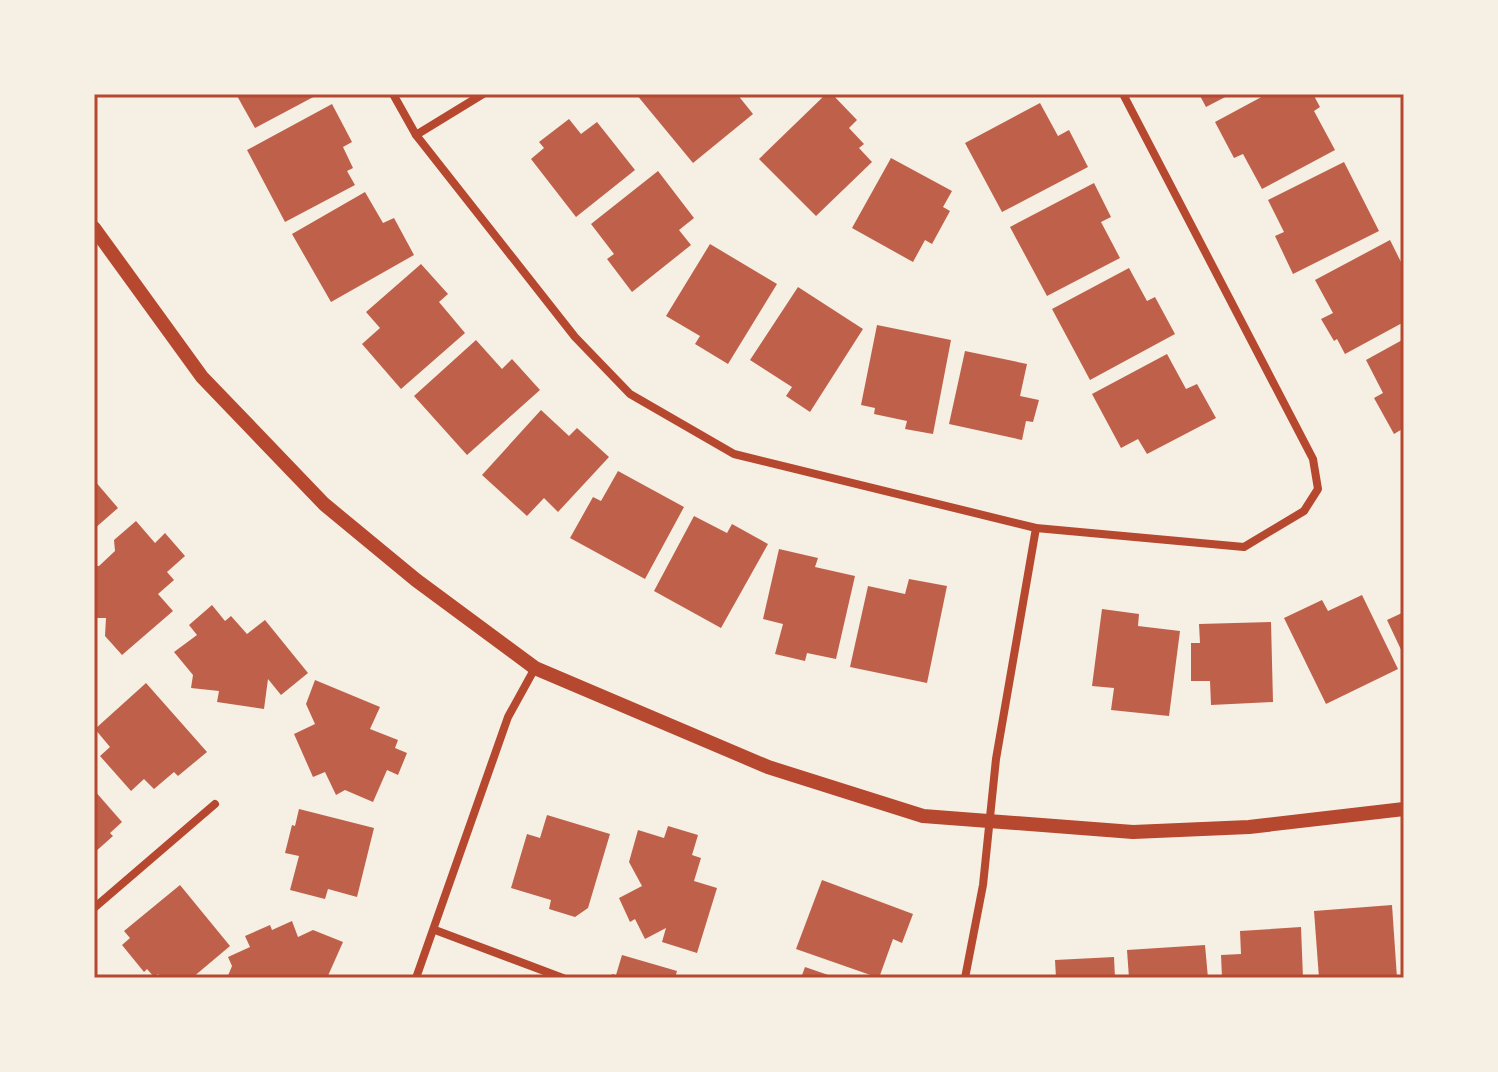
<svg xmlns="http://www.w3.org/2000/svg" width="1498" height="1072" font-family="Poppins,sans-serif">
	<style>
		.building { fill: #bf614a }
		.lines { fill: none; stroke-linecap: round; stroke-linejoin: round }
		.minor { stroke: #b5482f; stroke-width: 8 }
		.tertiary { stroke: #b5482f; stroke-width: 14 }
		.neatline { fill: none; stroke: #b5482f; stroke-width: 3 }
	</style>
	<rect width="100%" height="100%" fill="#f6efe4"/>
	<g class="building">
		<polygon points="236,94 319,94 255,128"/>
		<polygon points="636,94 737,94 753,114 693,163"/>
		<polygon points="826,94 832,94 857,120 849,128 864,144 859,148 872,162 816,216 759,159"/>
		<polygon points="1199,94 1231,94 1206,107"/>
		<polygon points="1267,94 1313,94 1320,107 1314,111 1335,150 1262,189 1243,154 1234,158 1215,122"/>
		<polygon points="1040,103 1058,136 1069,130 1088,167 1002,212 965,143"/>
		<polygon points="332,104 352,142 343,147 353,168 347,171 355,185 285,222 247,150"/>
		<polygon points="569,119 581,134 597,122 635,170 576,217 531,159 544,148 539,142"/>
		<polygon points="891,158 952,191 943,207 950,211 932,244 925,240 913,262 852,228"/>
		<polygon points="1344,162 1379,231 1293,274 1275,236 1284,232 1268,200"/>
		<polygon points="658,171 694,218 679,230 691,245 632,292 607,259 614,254 591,224"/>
		<polygon points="1094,183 1111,217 1101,222 1120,258 1047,296 1010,227"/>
		<polygon points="365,192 383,223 394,218 414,255 331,302 292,234"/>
		<polygon points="1390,240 1404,268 1404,322 1345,354 1337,339 1334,341 1321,319 1333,313 1315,280"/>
		<polygon points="710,244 777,284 728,364 695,344 700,336 666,316"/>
		<polygon points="421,264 448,294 439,302 465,333 401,389 362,344 380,328 366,312"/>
		<polygon points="1129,268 1147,301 1155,297 1175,334 1090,380 1052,309"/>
		<polygon points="798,287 863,329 810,412 786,396 792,387 750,360"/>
		<polygon points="877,325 951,340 933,434 905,429 907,421 874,414 875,408 861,405"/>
		<polygon points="1404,339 1404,428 1394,434 1374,398 1383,393 1366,360"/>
		<polygon points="476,340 502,369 512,359 540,390 467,455 414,396"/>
		<polygon points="965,351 1027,364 1020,396 1039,400 1033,422 1026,421 1022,440 949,424"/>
		<polygon points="1167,354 1186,389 1197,384 1216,418 1147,454 1138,439 1121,448 1092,394"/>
		<polygon points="541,410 569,436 577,428 609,457 558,512 544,498 527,516 482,475"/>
		<polygon points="618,471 684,507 645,579 570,538 593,497 601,501"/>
		<polygon points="94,480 118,508 94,529"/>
		<polygon points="694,516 727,533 732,524 768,544 721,628 654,591"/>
		<polygon points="136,521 155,543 165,533 185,556 167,572 174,580 158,594 173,611 122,655 105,636 106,618 94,618 94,566 99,566 115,551 114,540"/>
		<polygon points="779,549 818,558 815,567 855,576 836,659 807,653 805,661 775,654 783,624 763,619"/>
		<polygon points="909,579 947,586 927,683 850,667 868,586 905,594"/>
		<polygon points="1362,595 1398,669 1326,704 1284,618 1322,600 1328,611"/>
		<polygon points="212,605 225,621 231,616 247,634 265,620 308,673 281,695 268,679 264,709 217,702 219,691 191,688 193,675 174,652 197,635 189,625"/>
		<polygon points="1102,609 1139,614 1138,626 1180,631 1169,716 1111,710 1114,688 1092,686"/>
		<polygon points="1404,612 1404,656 1387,620"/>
		<polygon points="1271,622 1273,702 1211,705 1210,681 1191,681 1191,643 1200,643 1199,624"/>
		<polygon points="315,680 380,707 370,729 398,740 395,748 407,753 398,775 387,770 373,802 345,790 336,795 325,772 313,777 294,734 315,724 306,704"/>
		<polygon points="146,683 207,752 178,776 174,772 154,789 144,779 131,791 100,756 110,747 95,729"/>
		<polygon points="94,790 122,822 110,833 113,836 94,853"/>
		<polygon points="299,809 374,828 357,897 328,889 325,899 290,890 299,856 285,853 292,825 295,826"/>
		<polygon points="547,815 610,834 588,908 575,917 549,909 551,900 511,888 527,834 540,838"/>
		<polygon points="668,826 698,835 692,855 701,858 694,881 717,888 697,953 662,942 666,928 645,939 635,919 630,922 619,898 642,886 629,862 638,830 664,838"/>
		<polygon points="822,880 913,914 902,943 893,939 879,978 796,949"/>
		<polygon points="180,885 230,946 192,978 162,978 158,974 154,977 147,969 144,972 122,945 130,938 124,931"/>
		<polygon points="1392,905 1397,978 1319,978 1314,911"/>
		<polygon points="292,921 298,937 313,930 343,942 327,978 227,978 232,966 228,957 250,947 245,936 270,925 272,930"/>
		<polygon points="1301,927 1303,978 1222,978 1221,955 1241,954 1240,931"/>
		<polygon points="1205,945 1208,978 1129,978 1127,950"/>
		<polygon points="622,955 677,971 675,978 611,978 612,974 616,975"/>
		<polygon points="1114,957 1115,978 1056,978 1055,960"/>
		<polygon points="805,967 837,978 801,978"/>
	</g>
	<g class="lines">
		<g class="minor">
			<polyline points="393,94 416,135 575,337 630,394 734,454 1036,528 1244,547 1304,511 1318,489 1313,459 1123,94"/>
			<polyline points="416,135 483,94"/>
			<polyline points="94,908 215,804"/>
			<polyline points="435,930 563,978"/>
			<polyline points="416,978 508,717 535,668"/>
			<polyline points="965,978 983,885 996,759 1036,528"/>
		</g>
		<polyline class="tertiary" points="94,228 202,377 324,504 416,580 535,668 768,767 923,816 1133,832 1249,827 1404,809"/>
	</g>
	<rect width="1498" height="1072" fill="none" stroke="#f6efe4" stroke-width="192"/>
	<rect x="96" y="96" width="1306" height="880" class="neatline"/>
</svg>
